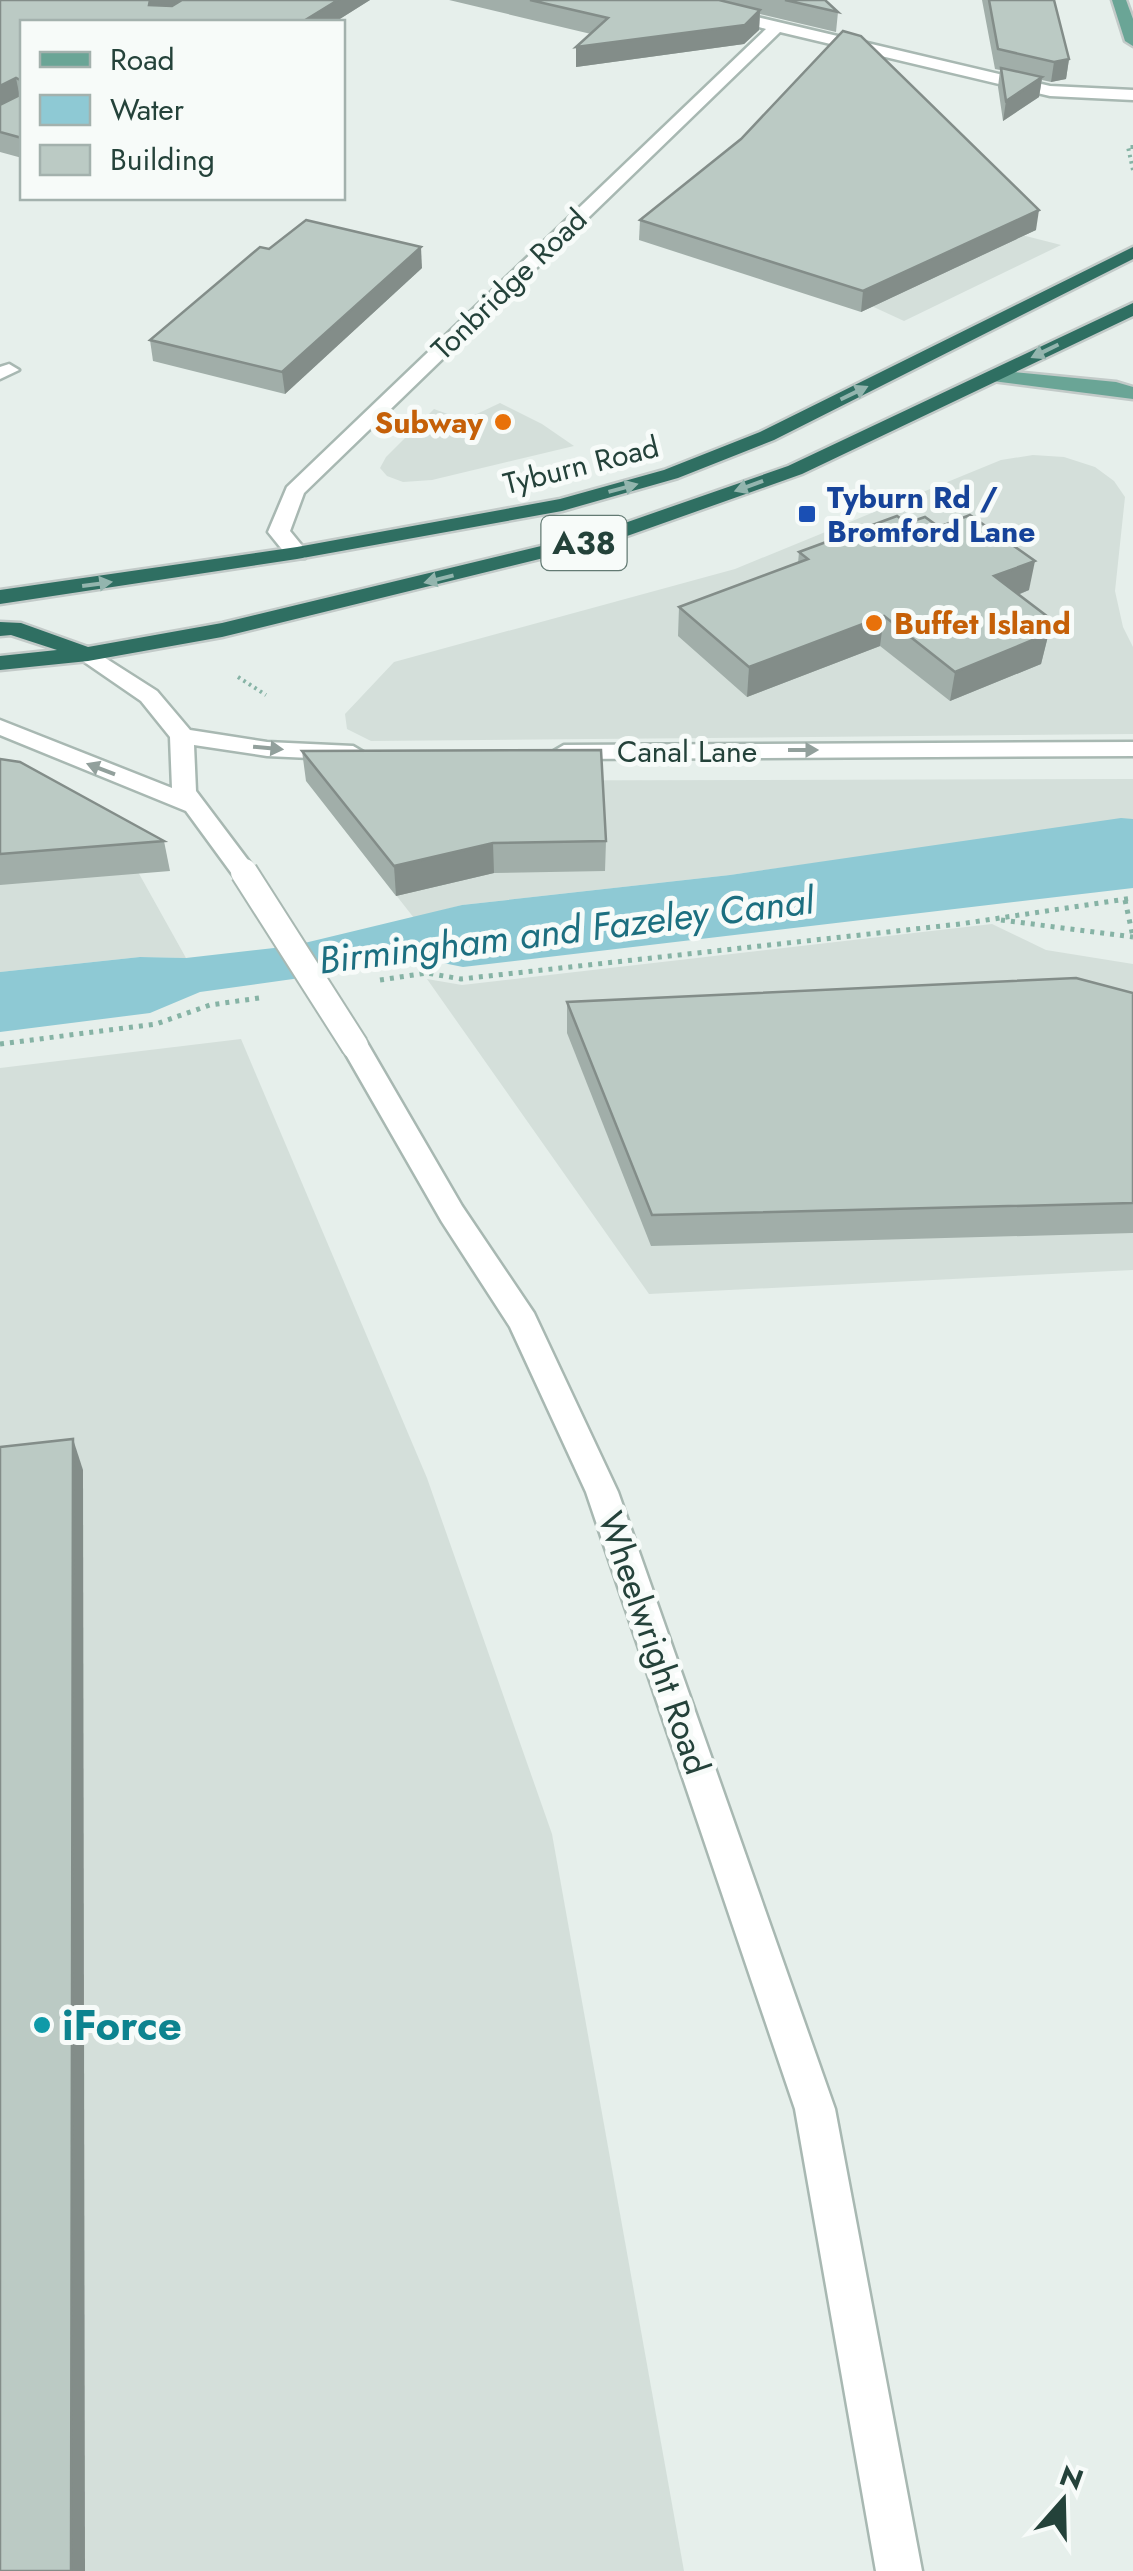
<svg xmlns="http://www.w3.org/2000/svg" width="1133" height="2571" font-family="Jost,sans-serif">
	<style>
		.built { fill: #d4dfda }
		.water { fill: #8ec9d4 }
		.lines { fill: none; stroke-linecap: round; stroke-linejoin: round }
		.minor-casing { stroke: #a8b8b2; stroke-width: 5 }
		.major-casing { stroke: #c2cac8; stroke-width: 5 }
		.highway-casing { stroke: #c2cac8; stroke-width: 5 }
		.path-far1 { stroke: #86b3a5; stroke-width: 4; stroke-dasharray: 2.5 4; stroke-linecap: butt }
		.path { stroke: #86b3a5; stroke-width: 5; stroke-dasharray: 4 6; stroke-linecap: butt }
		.minor { fill: #fff; fill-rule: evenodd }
		.major { fill: #6aa596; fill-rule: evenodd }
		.highway { fill: #2f6f62; fill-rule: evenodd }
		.minor-bridge-casing { stroke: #a8b8b2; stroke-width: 30; stroke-linecap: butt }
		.minor-bridge { stroke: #fff; stroke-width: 26 }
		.wall { fill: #a1aea9 }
		.shaded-wall { fill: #838d89 }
		.building { fill: #bbcac4; stroke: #838d89; stroke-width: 2.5 }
		.oneway { fill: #93b5ae }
		.oneway2 { fill: #92a09c }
		.food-dot { fill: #e8710a; stroke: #f7fbf9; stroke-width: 4 }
		.transit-dot { fill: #1a4fb4; stroke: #f7fbf9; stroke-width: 4 }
		.culture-dot { fill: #0f9aa8; stroke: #f7fbf9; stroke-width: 4 }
		.labels { text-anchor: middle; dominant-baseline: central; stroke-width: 10; stroke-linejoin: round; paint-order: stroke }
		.far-street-label { font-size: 30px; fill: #24423a; stroke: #f7fbf9 }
		.far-food-label { font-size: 30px; font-weight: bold; fill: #c56008; stroke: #f7fbf9; text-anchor: end }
		.far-transit-label { font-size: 30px; font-weight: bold; fill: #164399; stroke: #f7fbf9; text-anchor: start }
		.shield { fill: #f7fbf9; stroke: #637a73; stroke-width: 2.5 }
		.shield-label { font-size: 32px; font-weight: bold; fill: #24423a }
		.street-label { font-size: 35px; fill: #24423a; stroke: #f7fbf9 }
		.water-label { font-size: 38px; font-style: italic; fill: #1c6f80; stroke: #f7fbf9 }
		.near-culture-label { font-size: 42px; font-weight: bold; fill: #0d838f; stroke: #f7fbf9; text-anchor: start }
	</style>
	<rect width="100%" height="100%" fill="#e6efeb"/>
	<g class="built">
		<polygon points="836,187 1061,245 904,321 739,245"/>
		<polygon points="500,403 542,424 574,446 432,480 403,482 387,476 380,468 386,457 434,409 464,420"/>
		<polygon points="1033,455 1064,457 1095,467 1114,481 1125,497 1115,591 1123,627 1133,647 1133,734 371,741 347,729 345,714 394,662 735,569 1001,460"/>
		<polygon points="1133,779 1133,819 730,875 462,905 414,918 326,806 349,781"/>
		<polygon points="0,780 123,845 186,958 140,957 0,972"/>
		<polygon points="992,924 1046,950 1133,964 1133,1270 649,1294 427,979 462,985"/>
		<polygon points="241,1039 427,1478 552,1834 684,2571 0,2571 0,1068"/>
	</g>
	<polygon class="water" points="1121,818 1133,819 1133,888 463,967 428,960 200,992 150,1013 0,1032 0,972 140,957 186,958 292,946 462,905 730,875"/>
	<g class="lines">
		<defs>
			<g id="minor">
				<polygon points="757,17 1050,86 1133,90 1133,100 1050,96 780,32 304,493 290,531 308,553 305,558 289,558 268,532 287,487 766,29 752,25 752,19"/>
				<polygon points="9,364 19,370 0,379 0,367"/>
				<polygon points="88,647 157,691 190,730 267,742 353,746 365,753 353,760 267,756 194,745 196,791 257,872 253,878 235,878 186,811 0,735 0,720 172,788 170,737 141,701 80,659 77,654 80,649"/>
				<polygon points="1133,742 1133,756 564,759 552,752 564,745"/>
				<polygon points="355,1036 365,1039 462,1206 534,1313 618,1492 835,2109 922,2571 876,2571 795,2109 586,1492 510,1327 442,1222 341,1046 345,1039"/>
			</g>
			<g id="major">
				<polygon points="1112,0 1126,0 1133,19 1133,46 1125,41"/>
				<polygon points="992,370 1116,382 1133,387 1133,399 985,380 982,376"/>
			</g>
			<g id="highway">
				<polygon points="1133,247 1133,259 774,440 678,478 562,511 297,559 0,604 0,590 297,547 560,499 664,470 760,432"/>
				<polygon points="1133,303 1133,316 802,474 613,541 222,637 88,661 0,670 0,656 57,650 11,635 0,636 0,622 21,623 88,647 222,623 599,532 788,466"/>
			</g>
		</defs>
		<use href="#minor" class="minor-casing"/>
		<use href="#major" class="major-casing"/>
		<use href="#highway" class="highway-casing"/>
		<g class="path-far1">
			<polyline points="1133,147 1128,147 1133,170"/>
			<polyline points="238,677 266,695"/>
		</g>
		<g class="path">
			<polyline points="1125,900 1133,937"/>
			<polyline points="1001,920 1133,937"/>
			<polyline points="380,980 427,973 461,979 960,924 1133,898"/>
			<polyline points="0,1044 156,1024 210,1005 259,998"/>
		</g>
		<use href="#minor" class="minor"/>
		<use href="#major" class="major"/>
		<use href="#highway" class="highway"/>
		<defs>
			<polyline id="minor-bridge" points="244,872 355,1046"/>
		</defs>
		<use href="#minor-bridge" class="minor-bridge-casing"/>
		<use href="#minor-bridge" class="minor-bridge"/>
	</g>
	<g class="wall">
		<polygon points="0,0 370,0 335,22 22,22 22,158 0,152"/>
		<polygon points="449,0 826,0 838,12 836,32 760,14 759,30 744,44 576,67 576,47 591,34"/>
		<polygon points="982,0 1054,0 1069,59 1066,79 1051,82 1042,80 1039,97 1003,121 998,87 1000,70 995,69"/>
		<polygon points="640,220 1036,230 861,312 639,240"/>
		<polygon points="422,268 285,394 153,361 150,340"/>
		<polygon points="907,523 1029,590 1018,595 1052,620 1041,664 950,701 880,646 747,697 678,636 679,607 798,563 799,552"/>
		<polygon points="302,751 606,841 605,871 494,873 396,896 306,781"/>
		<polygon points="0,759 164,841 170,871 0,885"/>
		<polygon points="1133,993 1133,1233 651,1246 567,1033 567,1002"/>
	</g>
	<g class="shaded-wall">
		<polygon points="150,0 183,0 153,19 149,5"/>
		<polygon points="338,0 370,0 335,22 302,22"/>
		<polygon points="760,10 759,30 744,44 576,67 576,47"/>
		<polygon points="1069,59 1066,79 1051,82 1054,62"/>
		<polygon points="1042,77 1039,97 1003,121 1006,101"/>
		<polygon points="16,78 20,98 0,108 0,86"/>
		<polygon points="1039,210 1036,230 861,312 863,291"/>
		<polygon points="421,247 422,268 285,394 282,372"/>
		<polygon points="1035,561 1029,590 989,606 994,576"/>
		<polygon points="884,616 880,646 747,697 749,667"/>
		<polygon points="1052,620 1041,664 950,701 955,672 1037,626"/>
		<polygon points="493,843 494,873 396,896 394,866"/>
		<polygon points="73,1439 83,1470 85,2571 71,2571"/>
	</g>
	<g class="building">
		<polygon points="0,0 150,0 149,5 172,6 182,0 338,0 302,22 22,22 22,138 0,132 0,105 20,95 22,81 16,78 0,86"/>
		<polygon points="530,0 719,0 760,10 745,25 576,47 608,18"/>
		<polygon points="785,0 825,0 838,12"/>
		<polygon points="989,0 1054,0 1069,59 1054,62 998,49"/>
		<polygon points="843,31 861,36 1039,210 863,291 640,220 741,139"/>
		<polygon points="1001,68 1042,77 1006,101"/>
		<polygon points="306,220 421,247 282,372 150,340 260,247 269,249"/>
		<polygon points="970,515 1035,561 994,576 1052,620 1037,626 1047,634 955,672 884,616 749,667 679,607 808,559 799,552 897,516 907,523 925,517 939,527"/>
		<polygon points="601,750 606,841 493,843 394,866 302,751"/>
		<polygon points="0,759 20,762 164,841 0,854"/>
		<polygon points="1076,978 1133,993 1133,1203 652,1215 567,1002"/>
		<polygon points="73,1439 71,2571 0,2571 0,1447"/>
	</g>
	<defs><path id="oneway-solid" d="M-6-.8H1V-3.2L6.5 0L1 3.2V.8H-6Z" transform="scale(2.5)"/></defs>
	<g class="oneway">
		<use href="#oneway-solid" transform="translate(1045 351) rotate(154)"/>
		<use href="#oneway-solid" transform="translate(854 393) rotate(-26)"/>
		<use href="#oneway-solid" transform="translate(749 486) rotate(160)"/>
		<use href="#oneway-solid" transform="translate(623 488) rotate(-15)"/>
		<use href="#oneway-solid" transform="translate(439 579) rotate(166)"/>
		<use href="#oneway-solid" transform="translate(97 584) rotate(-8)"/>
	</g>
	<g class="oneway2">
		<use href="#oneway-solid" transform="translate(268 748) rotate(5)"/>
		<use href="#oneway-solid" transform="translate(803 750)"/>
		<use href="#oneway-solid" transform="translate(101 769) rotate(-159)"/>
	</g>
	<g class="food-dot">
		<circle cx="503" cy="422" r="10"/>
		<circle cx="874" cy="623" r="10"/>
	</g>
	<rect class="transit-dot" x="797" y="504" width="20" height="20" rx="5"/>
	<circle class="culture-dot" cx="42" cy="2025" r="10"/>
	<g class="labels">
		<g class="far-street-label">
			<text transform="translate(509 284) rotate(-44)">Tonbridge Road</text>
			<text transform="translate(581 465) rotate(-14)">Tyburn Road</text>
			<text x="687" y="751">Canal Lane</text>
		</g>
		<g class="far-food-label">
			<text x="483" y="422">Subway</text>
			<text x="894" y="623" text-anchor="start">Buffet Island</text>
		</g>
		<g class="far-transit-label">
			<text x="827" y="497">Tyburn Rd /<tspan x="827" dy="34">Bromford Lane</tspan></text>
		</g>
		<rect class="shield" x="541.5" y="516" width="85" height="54" rx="8"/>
		<g class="shield-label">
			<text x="584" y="543">A38</text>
		</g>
		<g class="street-label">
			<text transform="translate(654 1643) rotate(71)">Wheelwright Road</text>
		</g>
		<g class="water-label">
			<text transform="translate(566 930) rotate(-7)">Birmingham and Fazeley Canal</text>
		</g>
		<g class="near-culture-label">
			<text x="62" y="2025">iForce</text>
		</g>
	</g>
	<rect x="20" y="20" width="325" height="180" fill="#f7fbf9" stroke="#a3b1ad" stroke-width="2.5"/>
	<rect x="40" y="52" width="50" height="15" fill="#6aa596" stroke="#a3b1ad" stroke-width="2.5"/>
	<text x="110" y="70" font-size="30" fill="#24423a">Road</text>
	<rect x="40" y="95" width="50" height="30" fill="#8ec9d4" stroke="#a3b1ad" stroke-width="2.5"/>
	<text x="110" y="120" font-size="30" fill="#24423a">Water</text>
	<rect x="40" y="145" width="50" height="30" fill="#bbcac4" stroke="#a3b1ad" stroke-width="2.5"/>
	<text x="110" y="170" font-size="30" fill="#24423a">Building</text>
	<g transform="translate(1063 2501) rotate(20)" stroke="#f7fbf9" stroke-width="8" paint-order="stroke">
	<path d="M0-8L18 38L0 25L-18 38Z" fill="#24423a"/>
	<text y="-15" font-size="28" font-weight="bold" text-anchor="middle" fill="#24423a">N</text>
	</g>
</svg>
